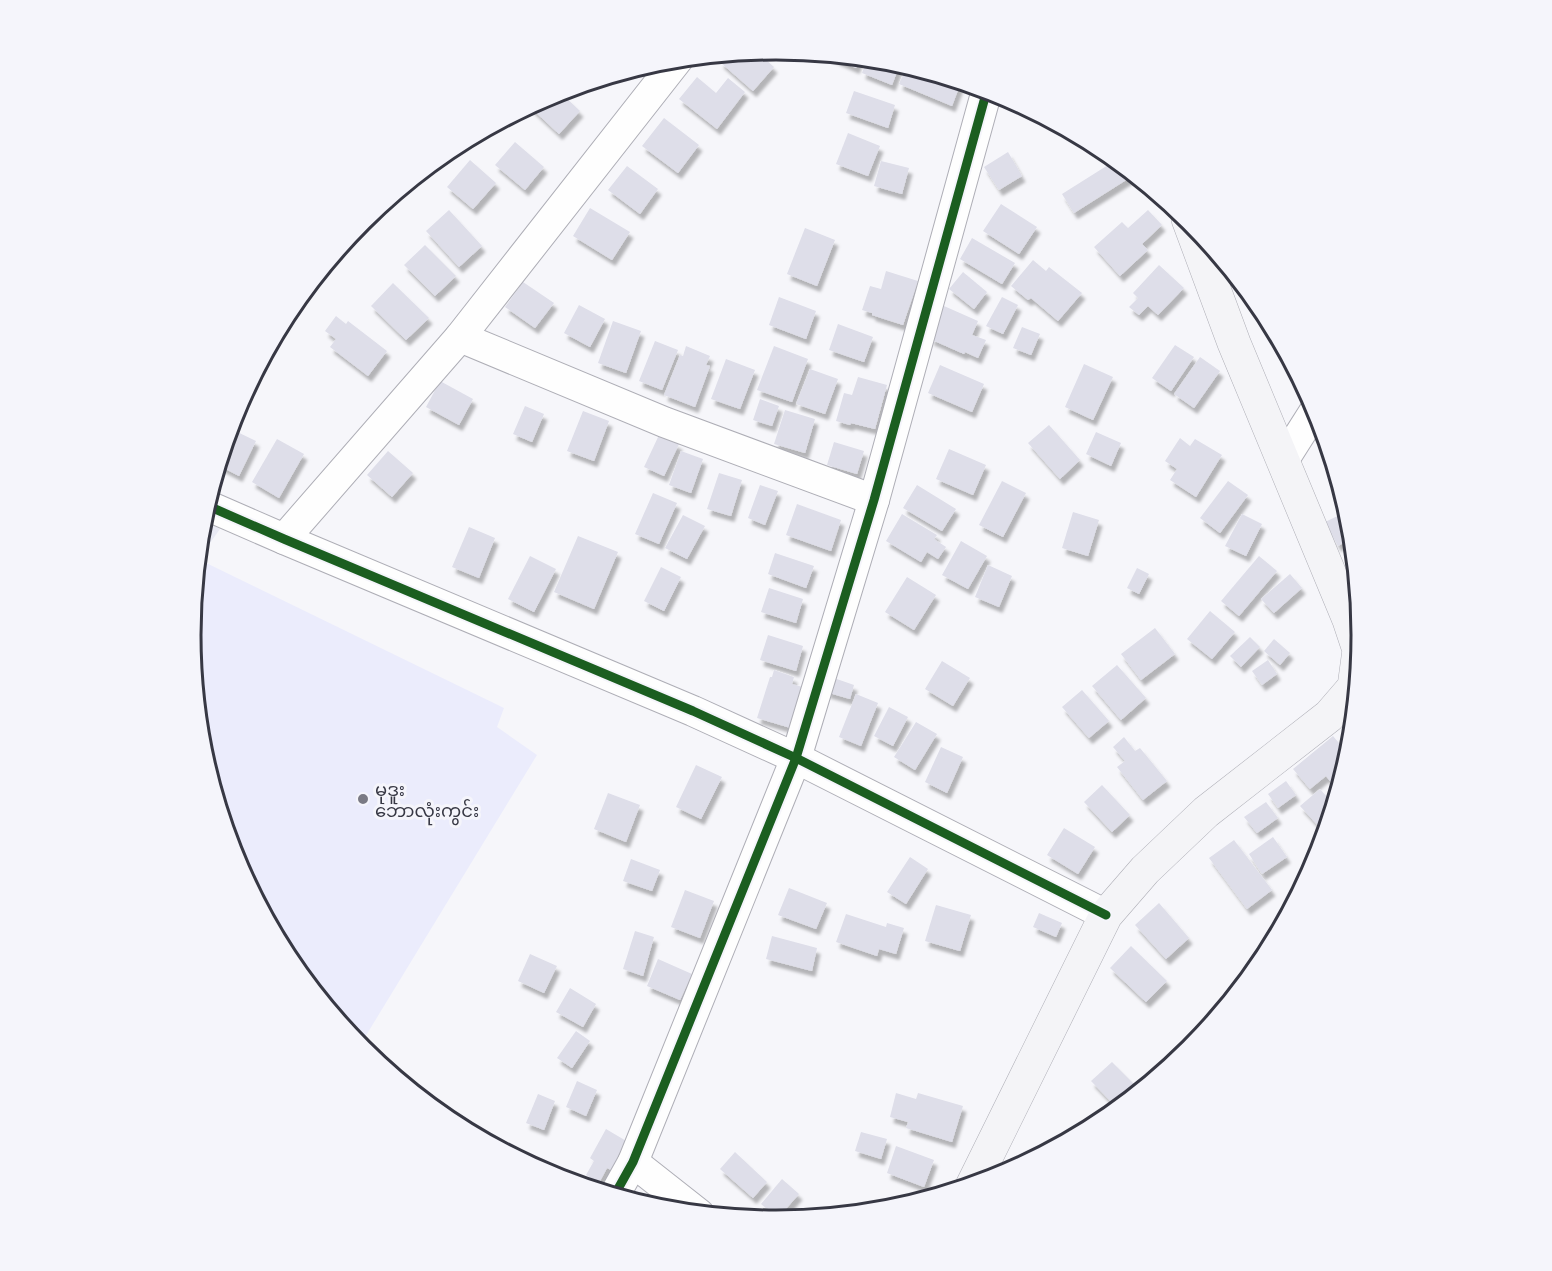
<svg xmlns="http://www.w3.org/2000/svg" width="1552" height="1271" font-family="'PT Sans','Noto Sans Myanmar',sans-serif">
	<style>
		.built { fill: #e8e9f4 }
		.green { fill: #ebecfc }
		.building { fill: #dedee9; filter: url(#shadow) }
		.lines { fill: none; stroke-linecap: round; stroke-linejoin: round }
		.street-casing { stroke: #aeaeb6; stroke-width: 32 }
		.secondary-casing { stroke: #aeaeb6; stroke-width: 34 }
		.street { stroke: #fefefe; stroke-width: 30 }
		.secondary { stroke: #f4f4f7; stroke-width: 33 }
		.cycleway-casing { stroke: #f5f5fb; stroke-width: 13 }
		.cycleway { stroke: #1b5e20; stroke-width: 9 }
		.poi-dot { fill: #7a7a84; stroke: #f5f5fb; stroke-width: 2 }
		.labels { text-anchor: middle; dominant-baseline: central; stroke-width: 6; stroke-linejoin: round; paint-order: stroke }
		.poi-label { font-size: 18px; fill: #373844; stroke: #f5f5fb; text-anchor: start }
		.rim { fill: none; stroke: #373844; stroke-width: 3 }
	</style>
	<defs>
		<filter id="shadow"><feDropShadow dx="3.5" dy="6" stdDeviation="1.5" flood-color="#0004"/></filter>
	</defs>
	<rect width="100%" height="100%" fill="#f6f6fa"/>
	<polygon class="built" points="202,519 220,529 197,561 201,521"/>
	<polygon class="green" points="198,559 504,708 497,727 537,755 359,1047 289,961 234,859 201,749 190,635"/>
	<g class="building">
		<polygon points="756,51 774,67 753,91 720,62 726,54"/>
		<polygon points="827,55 860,58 856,68"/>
		<polygon points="867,59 891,61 900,64 892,85 862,73"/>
		<polygon points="907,66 961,82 952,106 899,84"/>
		<polygon points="697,77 716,93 728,78 745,92 717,129 679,99"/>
		<polygon points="854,91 895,105 888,128 846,113"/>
		<polygon points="560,92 580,111 559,134 529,106 552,94"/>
		<polygon points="664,118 699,145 678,173 642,146"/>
		<polygon points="848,133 880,146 868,176 836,164"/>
		<polygon points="515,142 544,167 525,190 495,165"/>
		<polygon points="1008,152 1022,176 999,190 984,167"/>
		<polygon points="470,160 496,183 473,209 447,187"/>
		<polygon points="1116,160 1134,175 1074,213 1062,194"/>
		<polygon points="881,161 909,168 902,194 874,186"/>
		<polygon points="627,166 658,189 640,214 608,190"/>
		<polygon points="1001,204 1037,227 1019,254 983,231"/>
		<polygon points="590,208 630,232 612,260 573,236"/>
		<polygon points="449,210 482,246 459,267 426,231"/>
		<polygon points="1148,210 1162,225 1142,244 1148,250 1120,276 1094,247 1122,222 1128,228"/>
		<polygon points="805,228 835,240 817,286 787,274"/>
		<polygon points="972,238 1015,263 1002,284 960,259"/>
		<polygon points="425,245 456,276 435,296 404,265"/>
		<polygon points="1033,260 1046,271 1049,267 1082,293 1058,321 1031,298 1028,300 1011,286"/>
		<polygon points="1159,265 1184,288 1158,315 1148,306 1139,315 1129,307 1138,298 1133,293"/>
		<polygon points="886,271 918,281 903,325 872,315 872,313 862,310 870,286 881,289"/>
		<polygon points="963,272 987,292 974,309 949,289"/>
		<polygon points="523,282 554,303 535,328 505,307"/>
		<polygon points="393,283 429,318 406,340 371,306"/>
		<polygon points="779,297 816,311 806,339 769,325"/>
		<polygon points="1002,297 1018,305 1003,334 986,326"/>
		<polygon points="579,305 605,319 590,347 564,333"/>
		<polygon points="944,306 978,321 972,335 986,340 978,358 965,352 964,354 930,339"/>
		<polygon points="336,316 346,324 348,321 387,351 368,376 330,347 336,339 325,331"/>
		<polygon points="613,321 641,331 626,373 598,363"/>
		<polygon points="838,324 873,337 864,362 829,350"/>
		<polygon points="1022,327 1040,334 1031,355 1013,348"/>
		<polygon points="655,341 678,350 662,390 639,381"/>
		<polygon points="1175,345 1194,357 1171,391 1152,378"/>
		<polygon points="686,346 710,356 706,365 710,366 695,407 664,395 680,355 683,356"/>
		<polygon points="774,346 808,359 792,402 757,390"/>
		<polygon points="1200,357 1220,371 1194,408 1174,394"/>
		<polygon points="726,359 755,370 740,409 711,399"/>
		<polygon points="1084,364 1113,377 1093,420 1065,407"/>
		<polygon points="940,365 984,384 972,412 928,393"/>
		<polygon points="810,369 838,379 825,414 796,404"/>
		<polygon points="858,377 887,385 875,429 851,423 850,425 836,421 844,393 852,395"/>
		<polygon points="440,381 473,399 459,425 426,407"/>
		<polygon points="760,399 779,406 772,426 753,420"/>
		<polygon points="525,406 544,414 532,442 513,434"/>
		<polygon points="785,410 815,419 805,453 774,444"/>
		<polygon points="583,411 609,421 594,461 567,451"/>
		<polygon points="1049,425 1080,460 1060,479 1028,443"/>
		<polygon points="229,428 256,441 239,476 218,465"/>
		<polygon points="1096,432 1121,443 1111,466 1086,454"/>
		<polygon points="659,435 679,444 664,476 644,467"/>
		<polygon points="1180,438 1190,446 1195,439 1222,455 1196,497 1170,480 1177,469 1165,461"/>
		<polygon points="277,439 304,454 279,498 252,482"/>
		<polygon points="834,442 864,451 857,474 827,465"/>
		<polygon points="949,449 986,465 973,495 936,479"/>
		<polygon points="388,451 413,473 392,497 367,475"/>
		<polygon points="681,451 703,459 691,493 669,485"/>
		<polygon points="719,473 742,480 731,516 707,509"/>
		<polygon points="1002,481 1026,493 1003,537 979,525"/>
		<polygon points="1228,481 1248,495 1220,533 1200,518"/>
		<polygon points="760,485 778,491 765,525 748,518"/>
		<polygon points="917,485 956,509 942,531 903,508"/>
		<polygon points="653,493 677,503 659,544 635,534"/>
		<polygon points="797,504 841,520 831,551 786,535"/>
		<polygon points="1348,511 1351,522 1352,538 1338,546 1325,522"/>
		<polygon points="1073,512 1099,520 1088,556 1062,548"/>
		<polygon points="902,514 937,535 934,539 946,547 938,559 927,552 921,562 886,541"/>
		<polygon points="1242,514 1262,524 1246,556 1225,546"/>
		<polygon points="683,515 705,526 687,559 665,548"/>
		<polygon points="469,527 495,538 479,578 452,567"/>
		<polygon points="578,536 618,552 594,609 554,592"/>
		<polygon points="961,541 987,556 968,589 942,575"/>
		<polygon points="775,553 814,566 806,588 768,574"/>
		<polygon points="530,556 556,569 534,612 508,599"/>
		<polygon points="1259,556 1277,571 1239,616 1221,601"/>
		<polygon points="988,565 1012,576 999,607 975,597"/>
		<polygon points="661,567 681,577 664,611 644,601"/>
		<polygon points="1137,568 1149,574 1139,594 1127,588"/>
		<polygon points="1290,574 1302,588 1274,613 1261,599"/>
		<polygon points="907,577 936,595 914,630 885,612"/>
		<polygon points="769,588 803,599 796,623 761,612"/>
		<polygon points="1210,611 1235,632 1212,659 1187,639"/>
		<polygon points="1155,628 1175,654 1141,680 1121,654"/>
		<polygon points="768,635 803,646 796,671 760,660"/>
		<polygon points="1250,637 1260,647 1241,667 1230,656"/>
		<polygon points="1274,639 1290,653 1280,665 1264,651"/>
		<polygon points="1268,660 1277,674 1262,685 1252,671"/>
		<polygon points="942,661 970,678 953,706 925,689"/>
		<polygon points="1117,665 1146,698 1121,720 1092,686"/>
		<polygon points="774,670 794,677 792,684 806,688 794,729 757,718 770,677 772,677"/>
		<polygon points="831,677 854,685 850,699 826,692"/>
		<polygon points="1082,690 1109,721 1089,738 1062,707"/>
		<polygon points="856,694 878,703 861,746 839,737"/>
		<polygon points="889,707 908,717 893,746 874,736"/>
		<polygon points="916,722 937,734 915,770 894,757"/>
		<polygon points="1333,736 1349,755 1348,758 1344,761 1347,763 1338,791 1326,776 1310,789 1293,769"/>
		<polygon points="1124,737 1135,751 1140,748 1167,781 1143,800 1117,767 1125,761 1113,747"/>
		<polygon points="941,747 963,757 947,793 925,782"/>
		<polygon points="696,765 722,777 701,819 676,807"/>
		<polygon points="1286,781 1296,795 1278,808 1268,794"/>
		<polygon points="1102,785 1130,815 1112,832 1084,802"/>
		<polygon points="1320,789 1334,805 1328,825 1322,830 1300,806"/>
		<polygon points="608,793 640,805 626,842 594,829"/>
		<polygon points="1266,802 1278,818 1257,833 1244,817"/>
		<polygon points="1064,828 1095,847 1078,874 1047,855"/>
		<polygon points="1273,837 1287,857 1262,874 1249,854"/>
		<polygon points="1234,840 1272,890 1247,909 1209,858"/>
		<polygon points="910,857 928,869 906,904 887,892"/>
		<polygon points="631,859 660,870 652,891 623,881"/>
		<polygon points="789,888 827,903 816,929 778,915"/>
		<polygon points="685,890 714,901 700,938 671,927"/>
		<polygon points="1159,903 1189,938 1166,959 1135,925"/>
		<polygon points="936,905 971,915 960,951 925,941"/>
		<polygon points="1039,913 1062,923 1056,937 1033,927"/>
		<polygon points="846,914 886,927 887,923 904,928 896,954 879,949 877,956 836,942"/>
		<polygon points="635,931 654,937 643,976 623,969"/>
		<polygon points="772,936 817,948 812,971 766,959"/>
		<polygon points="1131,946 1167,981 1146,1002 1110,968"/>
		<polygon points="530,954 557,966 544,993 518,981"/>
		<polygon points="658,959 692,974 680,1000 647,986"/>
		<polygon points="570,988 596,1004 583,1027 556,1012"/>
		<polygon points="576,1031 590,1041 572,1068 557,1058"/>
		<polygon points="1112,1062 1141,1091 1118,1109 1091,1081"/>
		<polygon points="577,1081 597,1090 586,1116 566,1107"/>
		<polygon points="896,1093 916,1099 918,1093 963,1106 952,1142 906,1128 908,1122 890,1117"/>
		<polygon points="538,1094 555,1101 544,1130 526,1123"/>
		<polygon points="606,1129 633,1145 617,1173 607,1168 599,1183 586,1175 594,1161 590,1158"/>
		<polygon points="861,1132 887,1139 881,1159 855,1151"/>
		<polygon points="896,1146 934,1160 924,1187 887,1173"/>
		<polygon points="735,1152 767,1182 753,1198 720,1169"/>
		<polygon points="782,1179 799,1194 778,1218 761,1204"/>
	</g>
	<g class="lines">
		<defs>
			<g id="street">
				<polyline points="460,337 664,422 874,500"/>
				<polyline points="1283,461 1316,409"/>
				<polyline points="206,505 284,539 693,711 796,758 1106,915"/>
				<polyline points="284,539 460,337 678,59"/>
				<polyline points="633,1162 699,1214"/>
				<polyline points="614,1196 633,1162 796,758 874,500 987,90"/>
			</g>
			<polyline id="secondary" points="972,1186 1106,915 1145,870 1206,812 1329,716 1354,687 1359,650 1349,620 1234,343 1188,219"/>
		</defs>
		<use href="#street" class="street-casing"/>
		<use href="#secondary" class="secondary-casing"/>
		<use href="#street" class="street"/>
		<use href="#secondary" class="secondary"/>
		<defs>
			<g id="cycleway">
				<polyline points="206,505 284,539 693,711 796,758 1106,915"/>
				<polyline points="614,1196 633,1162 796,758 874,500 987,90"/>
			</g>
		</defs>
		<use href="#cycleway" class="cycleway-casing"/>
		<use href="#cycleway" class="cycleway"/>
	</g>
	<circle class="poi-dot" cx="363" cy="799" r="6"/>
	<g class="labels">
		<g class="poi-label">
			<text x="375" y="789">မုဒူး<tspan x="375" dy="21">ဘောလုံးကွင်း</tspan></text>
		</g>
	</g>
	<path d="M0 0H1552V1271H0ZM201 635a575 575 0 1 1 1150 0a575 575 0 1 1-1150 0Z" fill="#f5f5fb" fill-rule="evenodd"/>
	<path class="rim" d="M201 635a575 575 0 1 1 1150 0a575 575 0 1 1-1150 0Z"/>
</svg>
